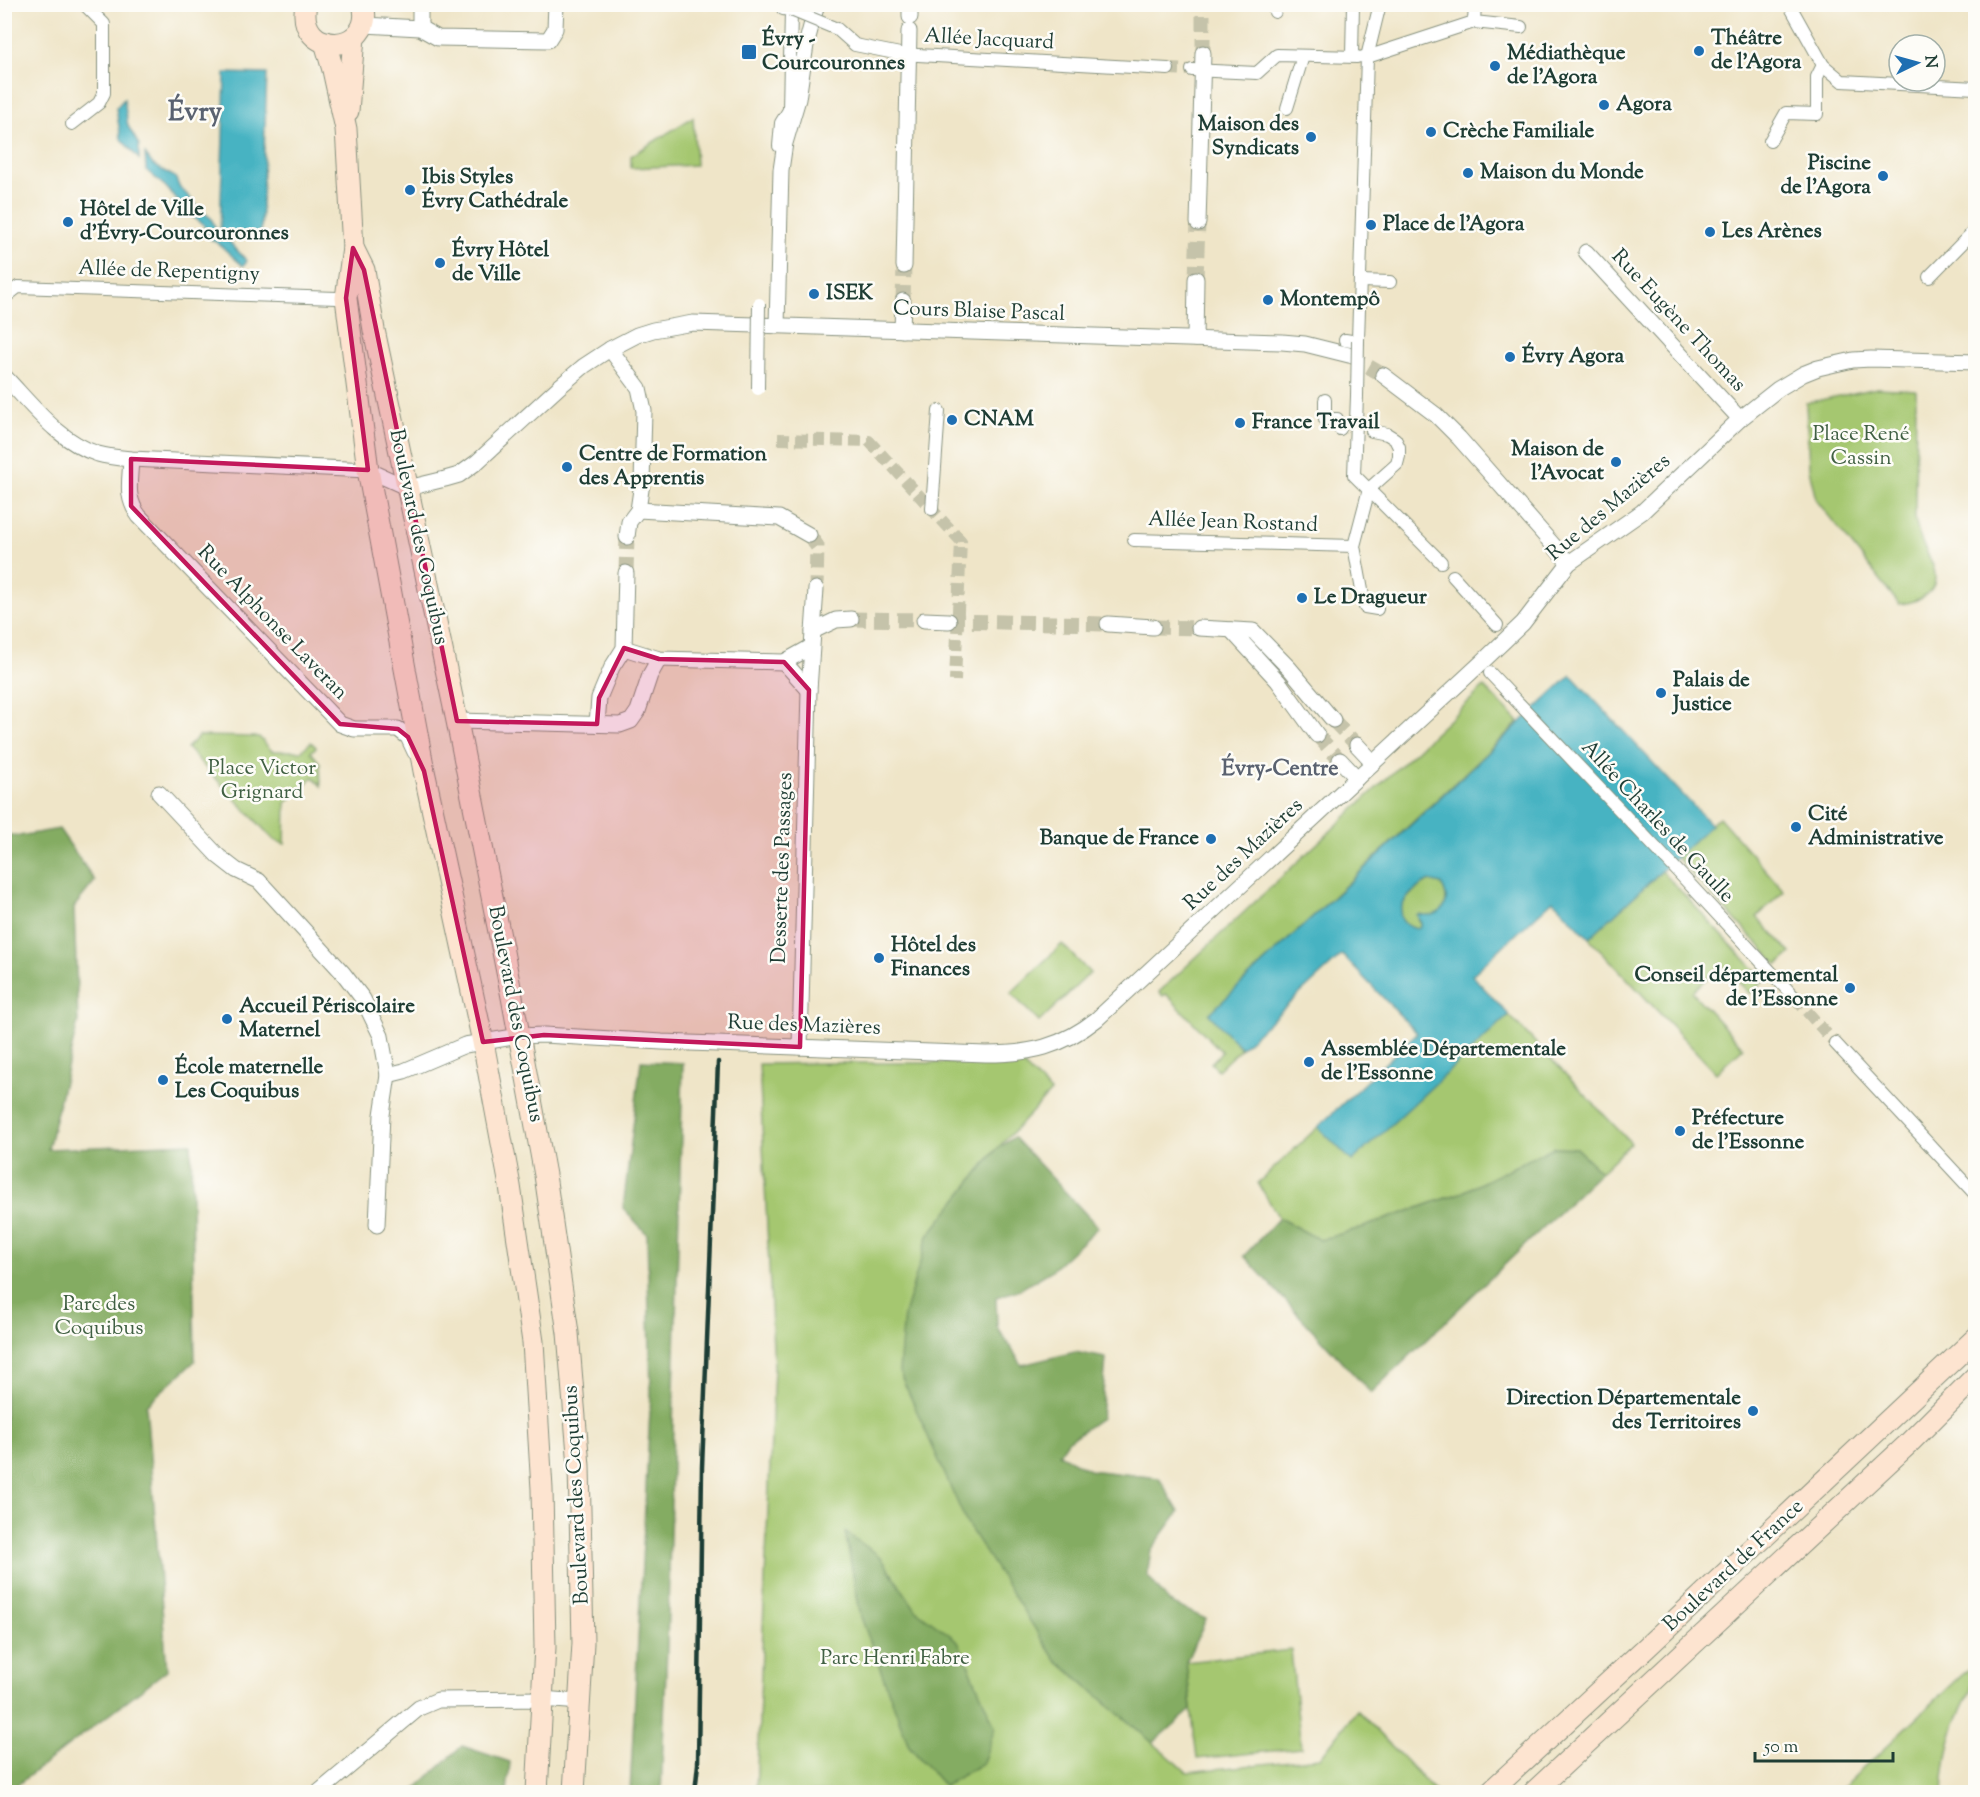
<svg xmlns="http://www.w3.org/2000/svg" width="1980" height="1797" font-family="'Sorts Mill Goudy',serif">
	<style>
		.green { fill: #a5c770; stroke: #628252; stroke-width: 1.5 }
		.forest { fill: #84ac62; stroke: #52744b; stroke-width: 1.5 }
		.water { fill: #46b3c2; stroke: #32787b; stroke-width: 1.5; fill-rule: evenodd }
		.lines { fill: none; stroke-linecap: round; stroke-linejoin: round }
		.pedestrian-tunnel { stroke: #c5c3aa; stroke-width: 12; stroke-dasharray: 12 6; stroke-linecap: butt }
		.minor-tunnel { stroke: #c5c3aa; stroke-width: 15; stroke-dasharray: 15 8; stroke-linecap: butt }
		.pedestrian-casing { stroke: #87917e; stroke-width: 14 }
		.minor-casing { stroke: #87917e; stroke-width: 17 }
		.secondary-casing { stroke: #87917e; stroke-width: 23 }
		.pedestrian { stroke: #fff; stroke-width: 12 }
		.minor { stroke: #fff; stroke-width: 15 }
		.secondary { stroke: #fde4d0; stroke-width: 21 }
		.rail { stroke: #1f3d34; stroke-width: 4.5 }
		.pedestrian-bridge-casing { stroke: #87917e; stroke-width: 14; stroke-linecap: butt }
		.pedestrian-bridge { stroke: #fff; stroke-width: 12 }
		.marked { fill: #c2185b; fill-opacity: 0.2; stroke: #c2185b; stroke-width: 4.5; stroke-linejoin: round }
		.poi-dot { fill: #1f6fb2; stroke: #fdfcf7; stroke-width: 2 }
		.labels { text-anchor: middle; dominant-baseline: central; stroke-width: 5; stroke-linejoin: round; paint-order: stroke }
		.poi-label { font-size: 21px; font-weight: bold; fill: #1f3d34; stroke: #fdfcf7; text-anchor: start }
		.street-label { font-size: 21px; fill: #1f3d34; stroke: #fdfcf7 }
		.park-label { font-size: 21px; fill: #406043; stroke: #fdfcf7 }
		.neighbourhood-label { font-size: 22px; font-weight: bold; fill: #5a6270; stroke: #fdfcf7 }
		.district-label { font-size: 27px; font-weight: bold; fill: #5a6270; stroke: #fdfcf7 }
	</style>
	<rect width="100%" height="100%" fill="#fdfcf7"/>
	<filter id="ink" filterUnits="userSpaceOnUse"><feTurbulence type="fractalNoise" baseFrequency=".0167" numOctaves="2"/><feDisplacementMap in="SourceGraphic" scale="12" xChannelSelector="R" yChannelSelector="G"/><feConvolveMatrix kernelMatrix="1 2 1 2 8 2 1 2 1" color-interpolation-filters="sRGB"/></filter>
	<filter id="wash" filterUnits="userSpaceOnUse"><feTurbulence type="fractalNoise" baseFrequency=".008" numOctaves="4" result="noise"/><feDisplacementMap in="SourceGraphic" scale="24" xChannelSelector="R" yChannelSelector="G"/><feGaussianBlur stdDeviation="1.35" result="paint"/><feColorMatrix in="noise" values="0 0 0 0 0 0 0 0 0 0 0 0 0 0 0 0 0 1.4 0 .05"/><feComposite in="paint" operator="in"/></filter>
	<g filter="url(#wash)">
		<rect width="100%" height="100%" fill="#efe5c8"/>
		<g class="green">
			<polygon points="693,117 696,165 631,168 631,156"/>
			<path d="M1877,388L1916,390L1915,519C1917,527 1918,535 1922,542C1926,553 1936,566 1935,578C1935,595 1913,603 1899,604L1816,500L1809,469L1806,403Z"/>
			<polygon points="1484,687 1519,722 1209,1014 1241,1048 1218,1070 1211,1063 1222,1052 1166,994 1163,996 1159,992"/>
			<polygon points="199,736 259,737 272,751 301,751 311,742 316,747 311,752 320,763 321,786 313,777 286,803 285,844 274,840 187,748"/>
			<polygon points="1719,817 1784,891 1757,917 1791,953 1778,965 1676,857"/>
			<polygon points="1662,871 1764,980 1750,994 1722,965 1692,992 1743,1048 1716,1073 1589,938"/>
			<path d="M1430,881L1441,884C1453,902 1442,921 1420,914L1418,919L1421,923V927L1417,929C1382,920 1410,889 1430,881Z"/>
			<polygon points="1062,944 1090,973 1039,1022 1011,993"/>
			<polygon points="1509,1015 1631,1143 1601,1172 1576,1148 1554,1147 1463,1192 1364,1227 1320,1240 1279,1218 1258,1183 1318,1127 1352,1161"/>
			<polygon points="834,1063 1021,1063 1051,1092 996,1150 928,1236 1054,1658 1187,1772 1320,1758 1357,1710 1436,1792 756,1792 774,1368 759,1064"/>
			<polygon points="1291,1650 1301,1748 1197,1759 1186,1662"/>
			<path d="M1975,1663C1976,1688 1963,1704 1955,1726C1948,1747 1944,1771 1943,1792H1838Z"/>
		</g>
		<g class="forest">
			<polygon points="59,829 95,881 74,907 78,1022 48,1149 191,1143 195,1361 146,1405 167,1670 8,1792 5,1792 5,834 19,836"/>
			<polygon points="641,1061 683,1063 667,1647 661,1792 630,1792 651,1392 647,1234 623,1208"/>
			<polygon points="1014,1137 1098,1227 1051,1271 1019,1290 996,1297 997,1327 1022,1365 1075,1352 1106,1358 1101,1418 1068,1441 1059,1454 1089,1470 1159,1478 1179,1512 1151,1550 1147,1575 1169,1602 1206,1619 1186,1662 1191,1710 1153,1743 1054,1658 967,1524 899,1371 904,1315 928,1236 996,1150"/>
			<polygon points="1554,1147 1576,1148 1601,1172 1371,1393 1244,1256 1279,1218 1320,1240 1364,1227 1463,1192"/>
			<polygon points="845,1532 880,1556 916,1610 958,1641 995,1727 983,1763 944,1786 909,1746 861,1617"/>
			<polygon points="462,1746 510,1762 507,1792 412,1792"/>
		</g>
		<g class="water">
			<polygon points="225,73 267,74 261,232 220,232"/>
			<polygon points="124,99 128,126 139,145 139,159 121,139 116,108"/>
			<polygon points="145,154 153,165 175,177 179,186 203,212 211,218 218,234 225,237 247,261 243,266 219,244 209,238 203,224 190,215 166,187 146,170"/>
			<path d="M1571,675L1711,825L1589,938L1553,900L1472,975L1509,1015L1352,1161L1318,1127L1417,1033L1342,955L1241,1048L1209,1014ZM1429,881L1441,884C1449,896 1449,911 1432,915C1427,916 1422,914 1417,915L1421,923V927L1417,929C1382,920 1410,889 1429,881Z"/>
		</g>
	</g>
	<g filter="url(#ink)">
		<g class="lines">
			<g class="pedestrian-tunnel">
				<polyline points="1168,69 1192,70"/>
				<polyline points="778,439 869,441 961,541 955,681"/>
				<polyline points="1795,998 1835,1043"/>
			</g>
			<g class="minor-tunnel">
				<polyline points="1203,53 1203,4"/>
				<polyline points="1196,279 1198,223"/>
				<polyline points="903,301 904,266"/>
				<polyline points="1349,355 1383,375"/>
				<polyline points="809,535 817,546 816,589"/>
				<polyline points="626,573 627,537"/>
				<polyline points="851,619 924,620"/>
				<polyline points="949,621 1108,624"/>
				<polyline points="1153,627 1199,628"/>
				<polyline points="1333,720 1357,745"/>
				<polyline points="1317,735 1340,760"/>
			</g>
			<defs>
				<g id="pedestrian">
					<polyline points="1475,4 1474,22 1521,27"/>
					<polyline points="1789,4 1823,65 1842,81 1976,88"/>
					<polyline points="1275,12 1276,4"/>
					<polyline points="837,29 855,45 900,54 1168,69"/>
					<polyline points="1352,56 1353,4"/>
					<polyline points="1367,57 1474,22"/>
					<polyline points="1367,57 1380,4"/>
					<polyline points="1192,70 1257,73 1277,55 1357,57"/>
					<polyline points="1287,108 1303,56"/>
					<polyline points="72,124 99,103 104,93 104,24 84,4"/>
					<polyline points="1770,141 1786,113 1817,114 1817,77 1823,65"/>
					<polyline points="779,146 781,123 789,110 791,10 783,9"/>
					<polyline points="1929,277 1976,229"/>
					<polyline points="1360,281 1390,282"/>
					<polyline points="4,298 18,287 337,298"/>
					<polyline points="1345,340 1358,342"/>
					<polyline points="1358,340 1367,57 1363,57"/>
					<polyline points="1357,396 1354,475 1441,562"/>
					<polyline points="1325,400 1325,419 1337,419 1340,429"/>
					<polyline points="1372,431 1387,434 1395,439 1399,447 1399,456 1397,464 1369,489 1354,546 1365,607 1377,609"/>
					<polyline points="932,509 939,411"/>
					<polyline points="1134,540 1354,546"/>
					<polyline points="1453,576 1497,625"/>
					<polyline points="1490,673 1670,863 1795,998"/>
					<polyline points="1835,1043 1976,1195"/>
				</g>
				<g id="minor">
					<polyline points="910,17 910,4"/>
					<polyline points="364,25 420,28 438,38 548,40 555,29 556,4"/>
					<polyline points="420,28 420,4"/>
					<polyline points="1198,223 1203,53"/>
					<polyline points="1586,252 1740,419"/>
					<polyline points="904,266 909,31"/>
					<polyline points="777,326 781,170 785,143 798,99 806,45 817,4"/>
					<polyline points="902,330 903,301"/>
					<polyline points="1195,339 1196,279"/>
					<polyline points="610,349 639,388 644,411 642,483 638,510 629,522 627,537"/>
					<polyline points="1383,375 1436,415 1459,438 1569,563"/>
					<path d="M4,376C32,405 59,442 98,454C109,457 121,458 131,459L368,470L408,488L445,479L459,475L477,462L559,387L584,366L610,349L637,335L653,330L693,323L1282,342L1305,344L1349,355"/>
					<path d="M131,459C130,482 125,497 139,516L340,724L354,729H398L408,737L415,752"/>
					<polyline points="638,510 779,518 809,535"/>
					<polyline points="924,620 949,621"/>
					<polyline points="1108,624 1153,627"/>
					<polyline points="1199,628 1253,631 1290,669 1333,720"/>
					<polyline points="1231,630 1278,681 1317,735"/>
					<polyline points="813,631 836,620 851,619"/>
					<polyline points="624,648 659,659 784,662 811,647"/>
					<polyline points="784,662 809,690"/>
					<polyline points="457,721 620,725 631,721 638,711 650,675 659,659"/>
					<polyline points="597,724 599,698 612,667 624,648 626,573"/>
					<polyline points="1357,745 1373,762"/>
					<polyline points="1340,760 1357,778"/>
					<polyline points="159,793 218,856 236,870 259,881 343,973 363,999 381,1036 388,1075 382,1115 377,1225"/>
					<polyline points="800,1047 809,690 816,589"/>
					<path d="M388,1075L404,1071L465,1045L519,1036L544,1035L662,1042L986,1054C1030,1054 1062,1047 1097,1019L1481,663L1523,623L1569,563L1642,512L1740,419L1778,389L1803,374L1818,368L1853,360L1871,359L1976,362"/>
					<polyline points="319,1792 419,1708 438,1700 542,1699 580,1702"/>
				</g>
				<g id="secondary">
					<path d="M306,4C295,59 377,54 363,4"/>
					<polyline points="325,42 333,70 346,129 353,248 346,298 368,470 424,771 483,1042 510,1186 533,1342 542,1489 545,1647 537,1792"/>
					<polyline points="348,111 354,37"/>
					<polyline points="353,248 364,270 374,330 457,721 512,997 545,1175 568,1333 579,1466 583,1643 574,1792"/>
					<polyline points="1490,1792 1647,1647 1976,1338"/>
					<polyline points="1534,1792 1907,1445 1976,1376"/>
				</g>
			</defs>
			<use href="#pedestrian" class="pedestrian-casing"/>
			<use href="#minor" class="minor-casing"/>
			<use href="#secondary" class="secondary-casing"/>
			<use href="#pedestrian" class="pedestrian"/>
			<use href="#minor" class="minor"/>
			<use href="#secondary" class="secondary"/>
			<polyline class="rail" points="695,1792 698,1764 702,1467 718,1062"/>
			<defs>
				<g id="pedestrian-bridge">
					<polyline points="791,10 837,29"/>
					<polyline points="758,389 759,304"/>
					<polyline points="1357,396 1358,340"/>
				</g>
			</defs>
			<use href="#pedestrian-bridge" class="pedestrian-bridge-casing"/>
			<use href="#pedestrian-bridge" class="pedestrian-bridge"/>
		</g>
	</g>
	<path class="marked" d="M353,248L364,270L457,721L597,724L599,698L624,648L659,659L784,662L809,690L800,1047L544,1035L483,1042L424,771L408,737L398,729L340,724L131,506V459L368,470L346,298Z"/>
	<g class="poi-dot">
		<circle cx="1699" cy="51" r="6"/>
		<rect x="741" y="44" width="16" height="16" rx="3"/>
		<circle cx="1495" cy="66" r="6"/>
		<circle cx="1604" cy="105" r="6"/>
		<circle cx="1431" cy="132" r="6"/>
		<circle cx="1311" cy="137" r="6"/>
		<circle cx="1468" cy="173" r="6"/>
		<circle cx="1883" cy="176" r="6"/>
		<circle cx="410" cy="190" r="6"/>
		<circle cx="68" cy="222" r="6"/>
		<circle cx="1371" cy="225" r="6"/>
		<circle cx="1710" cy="232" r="6"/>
		<circle cx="440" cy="263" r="6"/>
		<circle cx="814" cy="294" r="6"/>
		<circle cx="1268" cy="300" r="6"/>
		<circle cx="1510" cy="357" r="6"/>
		<circle cx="952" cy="420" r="6"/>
		<circle cx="1240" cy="423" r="6"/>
		<circle cx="1616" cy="462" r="6"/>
		<circle cx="567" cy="467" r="6"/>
		<circle cx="1302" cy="598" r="6"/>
		<circle cx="1661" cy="693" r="6"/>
		<circle cx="1796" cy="827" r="6"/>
		<circle cx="1211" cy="839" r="6"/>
		<circle cx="879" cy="958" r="6"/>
		<circle cx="1850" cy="988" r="6"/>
		<circle cx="227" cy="1019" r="6"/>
		<circle cx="1309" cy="1062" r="6"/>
		<circle cx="163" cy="1080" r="6"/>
		<circle cx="1680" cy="1131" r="6"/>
		<circle cx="1753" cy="1411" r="6"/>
	</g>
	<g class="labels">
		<g class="poi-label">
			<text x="1711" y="39">Théâtre<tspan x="1711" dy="24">de l'Agora</tspan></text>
			<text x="762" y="40">Évry -<tspan x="762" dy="24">Courcouronnes</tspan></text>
			<text x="1507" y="54">Médiathèque<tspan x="1507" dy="24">de l'Agora</tspan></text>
			<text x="1616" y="105">Agora</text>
			<text x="1299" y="125" text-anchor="end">Maison des<tspan x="1299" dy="24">Syndicats</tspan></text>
			<text x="1443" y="132">Crèche Familiale</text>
			<text x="1871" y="164" text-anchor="end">Piscine<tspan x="1871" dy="24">de l'Agora</tspan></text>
			<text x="1480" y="173">Maison du Monde</text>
			<text x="422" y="178">Ibis Styles<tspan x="422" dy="24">Évry Cathédrale</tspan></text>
			<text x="80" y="210">Hôtel de Ville<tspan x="80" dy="24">d’Évry-Courcouronnes</tspan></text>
			<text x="1383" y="225">Place de l'Agora</text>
			<text x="1722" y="232">Les Arènes</text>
			<text x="452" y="251">Évry Hôtel<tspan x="452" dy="24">de Ville</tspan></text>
			<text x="826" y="294">ISEK</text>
			<text x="1280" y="300">Montempô</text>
			<text x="1522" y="357">Évry Agora</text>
			<text x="964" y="420">CNAM</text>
			<text x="1252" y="423">France Travail</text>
			<text x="1604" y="450" text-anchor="end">Maison de<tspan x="1604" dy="24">l'Avocat</tspan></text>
			<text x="579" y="455">Centre de Formation<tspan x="579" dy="24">des Apprentis</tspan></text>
			<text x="1314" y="598">Le Dragueur</text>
			<text x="1673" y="681">Palais de<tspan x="1673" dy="24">Justice</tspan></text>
			<text x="1808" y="815">Cité<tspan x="1808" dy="24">Administrative</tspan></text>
			<text x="1199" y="839" text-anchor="end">Banque de France</text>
			<text x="891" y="946">Hôtel des<tspan x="891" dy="24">Finances</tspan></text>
			<text x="1838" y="976" text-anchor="end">Conseil départemental<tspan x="1838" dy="24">de l'Essonne</tspan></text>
			<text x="239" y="1007">Accueil Périscolaire<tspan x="239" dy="24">Maternel</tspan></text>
			<text x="1321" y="1050">Assemblée Départementale<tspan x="1321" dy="24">de l'Essonne</tspan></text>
			<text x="175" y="1068">École maternelle<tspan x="175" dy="24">Les Coquibus</tspan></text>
			<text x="1692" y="1119">Préfecture<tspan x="1692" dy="24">de l'Essonne</tspan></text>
			<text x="1741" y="1399" text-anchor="end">Direction Départementale<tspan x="1741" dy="24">des Territoires</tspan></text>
		</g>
		<g class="street-label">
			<text transform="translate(989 40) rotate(3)">Allée Jacquard</text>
			<text transform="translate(169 272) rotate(2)">Allée de Repentigny</text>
			<text transform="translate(979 312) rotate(2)">Cours Blaise Pascal</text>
			<text transform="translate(1678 321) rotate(47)">Rue Eugène Thomas</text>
			<text transform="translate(1609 508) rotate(-40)">Rue des Mazières</text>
			<text transform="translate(1233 523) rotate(2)">Allée Jean Rostand</text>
			<text transform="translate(418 537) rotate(78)">Boulevard des Coquibus</text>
			<text transform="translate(272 623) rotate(46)">Rue Alphonse Laveran</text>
			<text transform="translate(1657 822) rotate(47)">Allée Charles de Gaulle</text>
			<text transform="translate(1244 855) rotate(-43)">Rue des Mazières</text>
			<text transform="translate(783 868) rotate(-88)">Desserte des Passages</text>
			<text transform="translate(515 1014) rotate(79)">Boulevard des Coquibus</text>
			<text transform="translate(804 1026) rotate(2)">Rue des Mazières</text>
			<text transform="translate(577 1495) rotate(-93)">Boulevard des Coquibus</text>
			<text transform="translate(1734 1566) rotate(-43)">Boulevard de France</text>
		</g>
		<g class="park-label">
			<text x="1861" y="435">Place René<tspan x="1861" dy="24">Cassin</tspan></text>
			<text x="262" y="769">Place Victor<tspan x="262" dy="24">Grignard</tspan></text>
			<text x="99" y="1305">Parc des<tspan x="99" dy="24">Coquibus</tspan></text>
			<text x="895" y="1659">Parc Henri Fabre</text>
		</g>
		<g class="neighbourhood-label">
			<text x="1280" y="770">Évry-Centre</text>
		</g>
		<g class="district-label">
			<text x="195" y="113">Évry</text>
		</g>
	</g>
	<rect width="1980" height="1797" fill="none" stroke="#fdfcf7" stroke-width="24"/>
	<g transform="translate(1917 63) rotate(85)"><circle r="28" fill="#fdfcf7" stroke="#a4b0a9" stroke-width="1.5"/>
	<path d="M0-4.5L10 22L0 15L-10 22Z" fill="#1f6fb2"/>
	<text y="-9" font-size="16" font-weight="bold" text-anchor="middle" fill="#1f3d34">N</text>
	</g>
	<path d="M1755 1752v9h138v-9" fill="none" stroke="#1f3d34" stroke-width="3"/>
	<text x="1764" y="1752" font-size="18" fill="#1f3d34" stroke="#fdfcf7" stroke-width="4.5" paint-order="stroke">50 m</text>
</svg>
